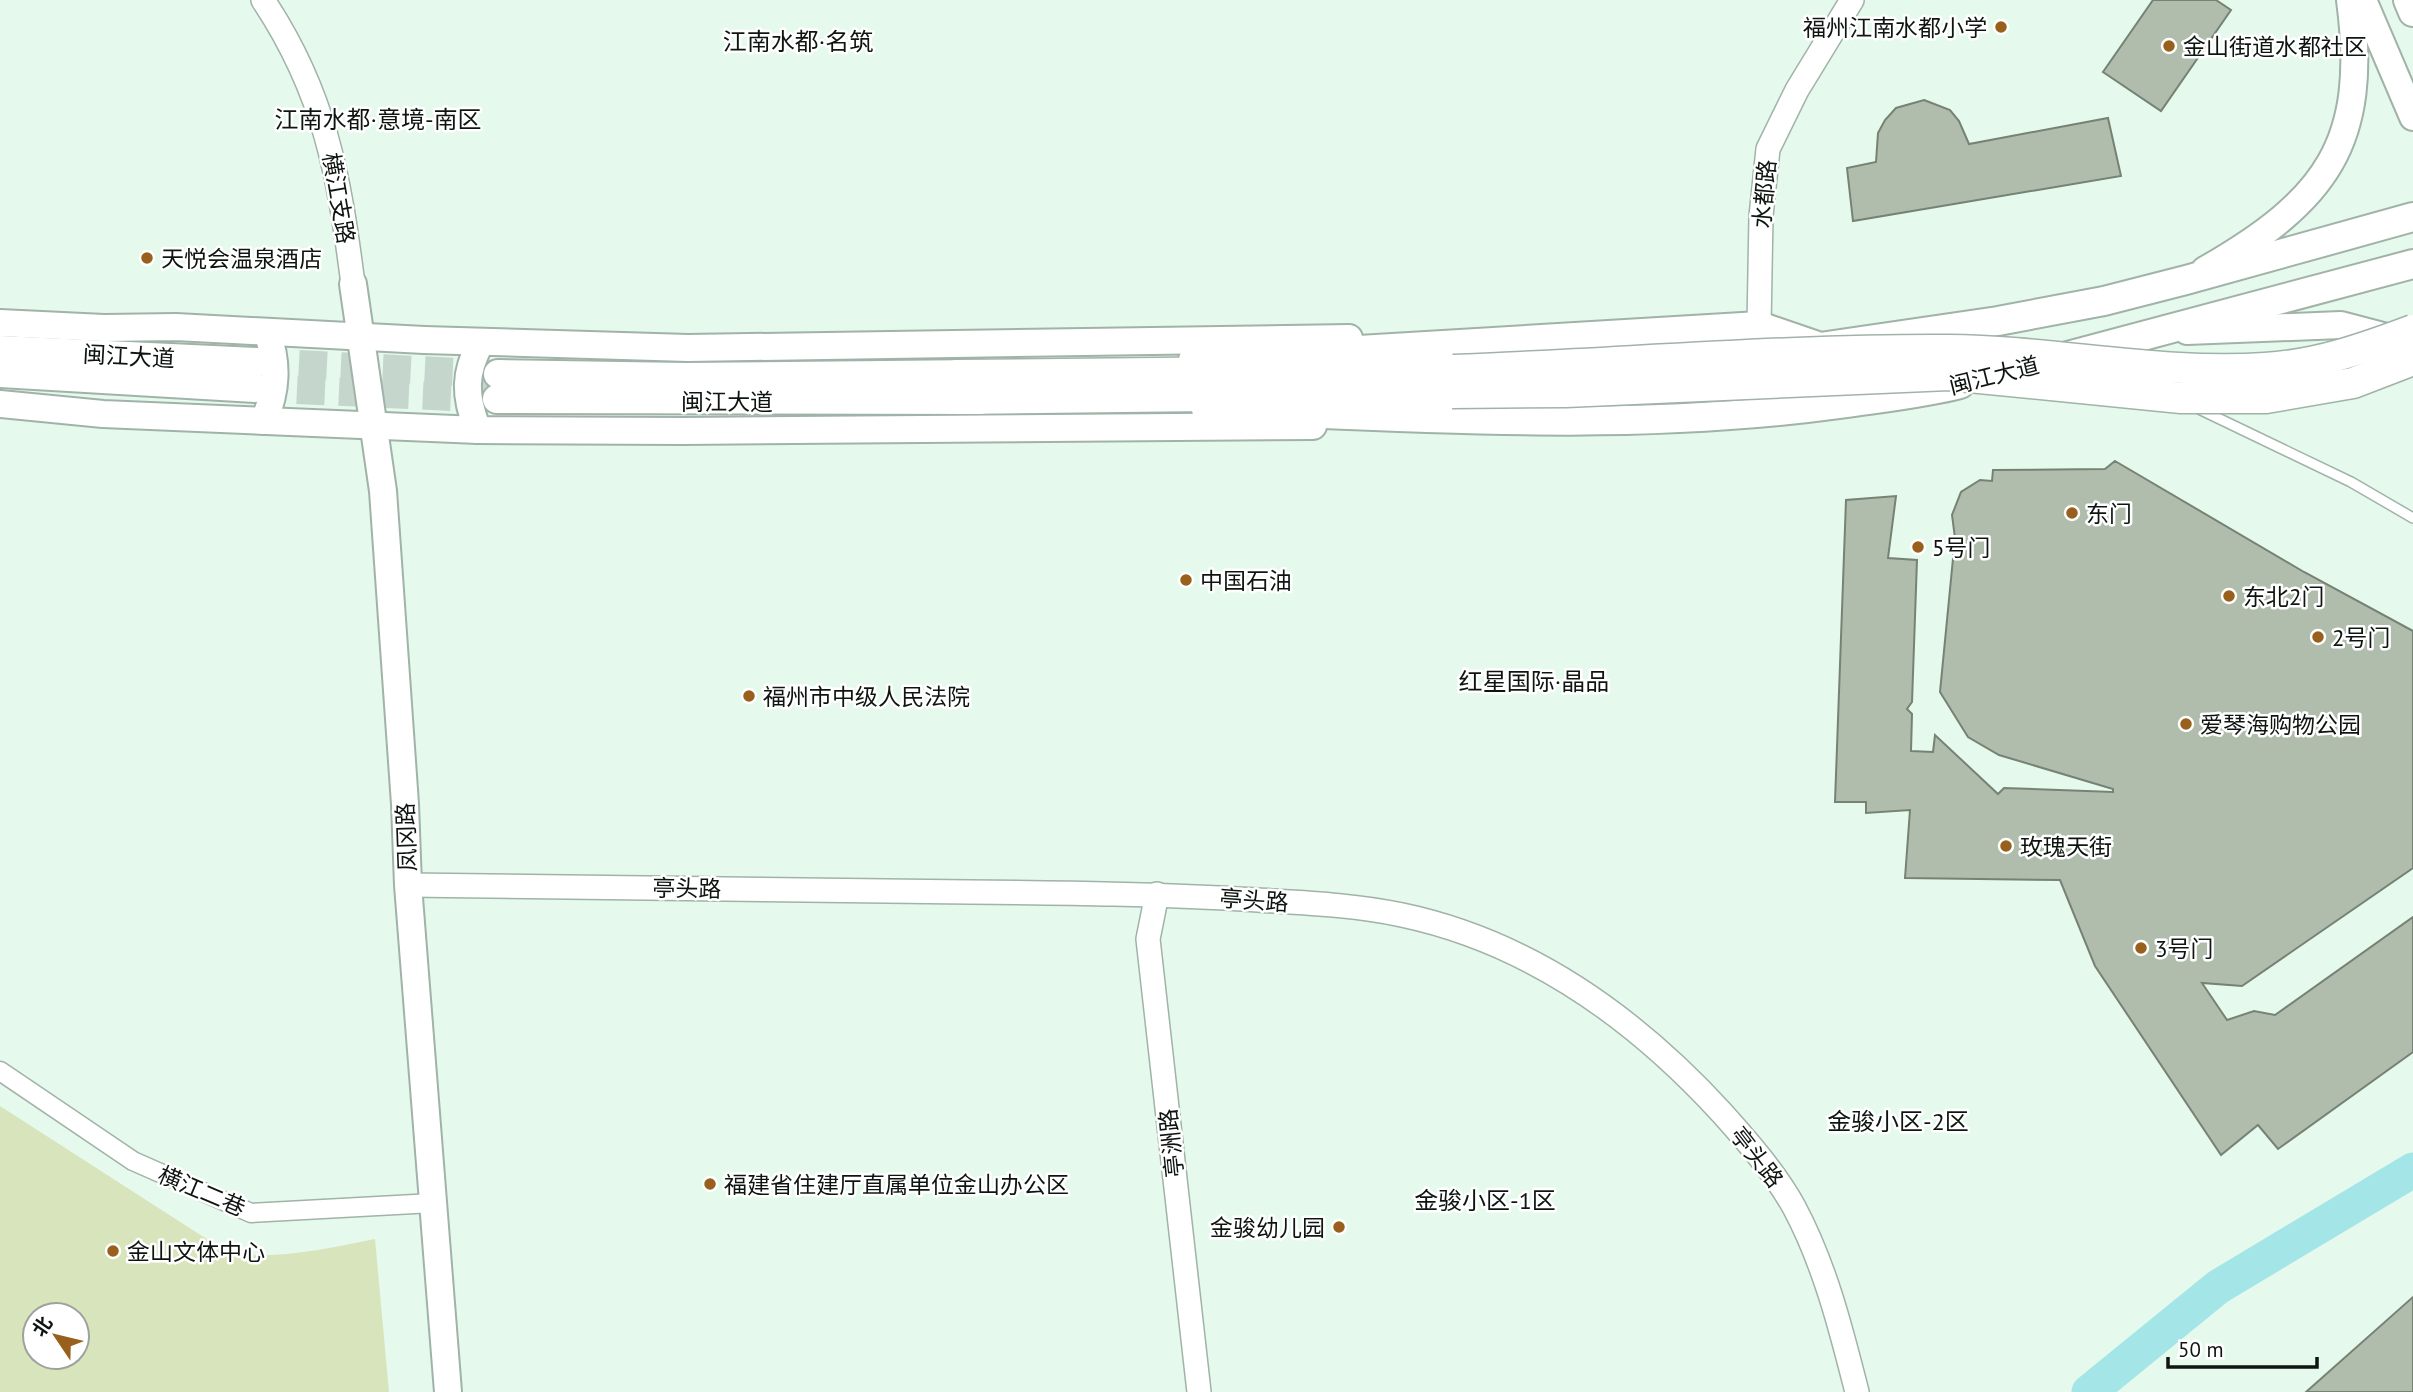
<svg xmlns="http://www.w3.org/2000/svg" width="2413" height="1392" font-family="'PT Sans','Noto Sans SC',sans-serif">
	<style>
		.green { fill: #d8e5bc; fill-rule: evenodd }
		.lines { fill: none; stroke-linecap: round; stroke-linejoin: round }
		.river { stroke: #a4e6e8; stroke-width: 35 }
		.building { fill: #b0bdad; stroke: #768274; stroke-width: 2 }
		.primary-tunnel { stroke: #c5d7cc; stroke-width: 28; stroke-dasharray: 28 14; stroke-linecap: butt }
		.service-casing { stroke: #a1b3a8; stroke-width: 12 }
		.minor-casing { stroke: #a1b3a8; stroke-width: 21 }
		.tertiary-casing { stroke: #a1b3a8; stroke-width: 26 }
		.secondary-casing { stroke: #a1b3a8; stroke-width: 30 }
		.primary-casing { stroke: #a1b3a8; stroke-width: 32 }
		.trunk-casing { stroke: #a1b3a8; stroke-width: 33 }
		.service { stroke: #fff; stroke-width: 9 }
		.minor { stroke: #fff; stroke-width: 18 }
		.tertiary { stroke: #fff; stroke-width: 23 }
		.secondary { stroke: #fff; stroke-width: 26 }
		.primary { stroke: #fff; stroke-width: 28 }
		.trunk { stroke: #fff; stroke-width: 30 }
		.trunk-bridge-casing { stroke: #a1b3a8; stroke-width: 33; stroke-linecap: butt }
		.trunk-bridge { stroke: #fff; stroke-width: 30 }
		.poi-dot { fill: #98601c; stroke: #fff; stroke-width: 2.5 }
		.labels { text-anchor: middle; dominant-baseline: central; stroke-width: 5; stroke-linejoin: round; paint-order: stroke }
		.poi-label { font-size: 23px; fill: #0e1511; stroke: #fff; text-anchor: start }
		.street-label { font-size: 23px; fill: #0e1511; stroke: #fff }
		.neighbourhood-label { font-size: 24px; fill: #0e1511; stroke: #fff }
	</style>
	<rect width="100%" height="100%" fill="#e5f9ed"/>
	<path class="green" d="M0,1106L230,1254C280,1259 326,1249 375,1239L389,1392H0ZM35,1315H77V1357H35Z"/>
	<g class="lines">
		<polyline class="river" points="2089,1392 2218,1287 2413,1170"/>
	</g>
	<g class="building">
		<polygon points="2153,0 2216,0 2231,10 2161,111 2103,72"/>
		<polygon points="1924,100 1950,110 1959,121 1969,144 2108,118 2121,176 1853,221 1847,168 1876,162 1878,133 1885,120 1896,108"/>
		<polygon points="2115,461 2304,572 2413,631 2413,868 2242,986 2202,983 2227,1020 2254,1011 2275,1015 2413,917 2413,1052 2278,1149 2258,1125 2221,1155 2095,966 2060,880 1905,878 1910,810 1866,813 1866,802 1835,802 1846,500 1896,496 1888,558 1917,560 1912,702 1907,709 1912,714 1911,751 1933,752 1935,735 1998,794 2004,788 2113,792 2113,789 1999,755 1968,737 1940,692 1955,538 1952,515 1961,492 1980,480 1992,481 1993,470 2105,469"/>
		<polygon points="2413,1297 2413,1392 2306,1392"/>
	</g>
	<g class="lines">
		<g class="primary-tunnel">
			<polyline points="257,362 498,374"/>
			<polyline points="255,388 497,399"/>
		</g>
		<defs>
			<polyline id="service" points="2199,409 2351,482 2413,518"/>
			<polyline id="minor" points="0,1071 133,1161 251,1213 433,1203"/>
			<g id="tertiary">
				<path d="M263,0C325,93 339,175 353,284"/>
				<polyline points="1759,326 1761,216 1768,149 1797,90 1852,0"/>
				<path d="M408,885C595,887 782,889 969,892C1066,893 1162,894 1258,900C1306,903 1355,905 1402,915C1530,942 1635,1018 1722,1113C1748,1142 1775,1173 1794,1207C1825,1265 1841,1329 1857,1392"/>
				<polyline points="1157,894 1148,939 1199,1392"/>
			</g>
			<g id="secondary">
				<polyline points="2363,0 2413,117"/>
				<path d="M2205,270C2327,200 2369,143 2350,0"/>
				<polyline points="353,284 383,491 405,804 408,885 448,1392"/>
				<polyline points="0,323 104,328 176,327 424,340 688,348 1349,338"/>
				<polyline points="2187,331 2341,325 2402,341"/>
				<polyline points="0,404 103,414 478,430 683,431 1313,426"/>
				<path d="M264,421C277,390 278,363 267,332"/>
				<path d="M478,430C464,396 464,373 481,342"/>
			</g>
			<g id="primary">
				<polyline points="2408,0 2413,12"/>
				<polyline points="0,350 257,362"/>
				<polyline points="2064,357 2413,264"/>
				<polyline points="1193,360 1759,326 1820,347 1998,321 2104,301 2186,280 2413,217"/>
				<polyline points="0,373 255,388"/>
				<polyline points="498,374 686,377 981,374"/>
				<polyline points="497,399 980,400"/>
				<path d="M1206,409C1417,417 1629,433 1840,404C1880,398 1922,394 1960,384"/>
			</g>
			<g id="trunk">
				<polyline points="957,375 1453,370"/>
				<polyline points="957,399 1452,393"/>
			</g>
		</defs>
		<use href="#service" class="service-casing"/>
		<use href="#minor" class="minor-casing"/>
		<use href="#tertiary" class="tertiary-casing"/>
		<use href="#secondary" class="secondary-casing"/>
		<use href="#primary" class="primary-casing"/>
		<use href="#trunk" class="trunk-casing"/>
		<use href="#service" class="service"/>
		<use href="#minor" class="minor"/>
		<use href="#tertiary" class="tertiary"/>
		<use href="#secondary" class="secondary"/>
		<use href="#primary" class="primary"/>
		<use href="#trunk" class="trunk"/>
		<defs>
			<g id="trunk-bridge">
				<path d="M1453,370C1618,364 1784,349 1949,350C2055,351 2159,375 2265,368C2317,365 2365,348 2413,330"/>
				<polyline points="1452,393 1566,392 1949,375 2181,398 2266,398 2353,383 2413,360"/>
			</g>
		</defs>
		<use href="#trunk-bridge" class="trunk-bridge-casing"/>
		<use href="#trunk-bridge" class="trunk-bridge"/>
	</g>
	<g class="poi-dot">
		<circle cx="2001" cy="27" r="7"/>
		<circle cx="2169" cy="46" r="7"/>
		<circle cx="147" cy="258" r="7"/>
		<circle cx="2072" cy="513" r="7"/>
		<circle cx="1918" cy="547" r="7"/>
		<circle cx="1186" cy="580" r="7"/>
		<circle cx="2229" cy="596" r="7"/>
		<circle cx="2318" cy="637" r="7"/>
		<circle cx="749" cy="696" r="7"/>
		<circle cx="2186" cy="724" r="7"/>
		<circle cx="2006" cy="846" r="7"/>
		<circle cx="2141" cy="948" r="7"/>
		<circle cx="710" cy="1184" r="7"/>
		<circle cx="1339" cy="1227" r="7"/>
		<circle cx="113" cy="1251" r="7"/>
	</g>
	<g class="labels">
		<g class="poi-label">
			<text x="1987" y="27" text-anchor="end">福州江南水都小学</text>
			<text x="2183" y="46">金山街道水都社区</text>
			<text x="161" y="258">天悦会温泉酒店</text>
			<text x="2086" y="513">东门</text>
			<text x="1932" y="547">5号门</text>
			<text x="1200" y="580">中国石油</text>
			<text x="2243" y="596">东北2门</text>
			<text x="2332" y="637">2号门</text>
			<text x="763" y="696">福州市中级人民法院</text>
			<text x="2200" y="724">爱琴海购物公园</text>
			<text x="2020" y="846">玫瑰天街</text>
			<text x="2155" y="948">3号门</text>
			<text x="724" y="1184">福建省住建厅直属单位金山办公区</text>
			<text x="1325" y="1227" text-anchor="end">金骏幼儿园</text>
			<text x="127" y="1251">金山文体中心</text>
		</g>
		<g class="street-label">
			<text transform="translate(1764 194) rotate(-85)">水都路</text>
			<text transform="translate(339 198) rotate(80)">横江支路</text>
			<text transform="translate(129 356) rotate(3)">闽江大道</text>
			<text transform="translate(1994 375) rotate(-14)">闽江大道</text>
			<text x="727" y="401">闽江大道</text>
			<text transform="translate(406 837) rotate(-92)">凤冈路</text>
			<text transform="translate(687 888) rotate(1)">亭头路</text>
			<text transform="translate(1254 900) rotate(4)">亭头路</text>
			<text transform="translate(1171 1143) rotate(-96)">亭洲路</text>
			<text transform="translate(1757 1157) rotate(52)">亭头路</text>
			<text transform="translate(202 1191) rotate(23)">横江二巷</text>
		</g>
		<g class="neighbourhood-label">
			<text x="798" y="41">江南水都·名筑</text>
			<text x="378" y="119">江南水都·意境-南区</text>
			<text x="1534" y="681">红星国际·晶品</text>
			<text x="1898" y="1121">金骏小区-2区</text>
			<text x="1485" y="1200">金骏小区-1区</text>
		</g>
	</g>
	<g transform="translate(56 1336) rotate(305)"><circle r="33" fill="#ffffff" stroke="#9fa1a0" stroke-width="2"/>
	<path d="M0-5L12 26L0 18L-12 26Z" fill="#98601c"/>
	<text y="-10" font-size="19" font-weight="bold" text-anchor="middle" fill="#0e1511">北</text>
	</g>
	<path d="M2168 1357v10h149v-10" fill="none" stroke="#0e1511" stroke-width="3.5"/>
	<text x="2178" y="1357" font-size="21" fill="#0e1511" stroke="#ffffff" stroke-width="5" paint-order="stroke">50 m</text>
</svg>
